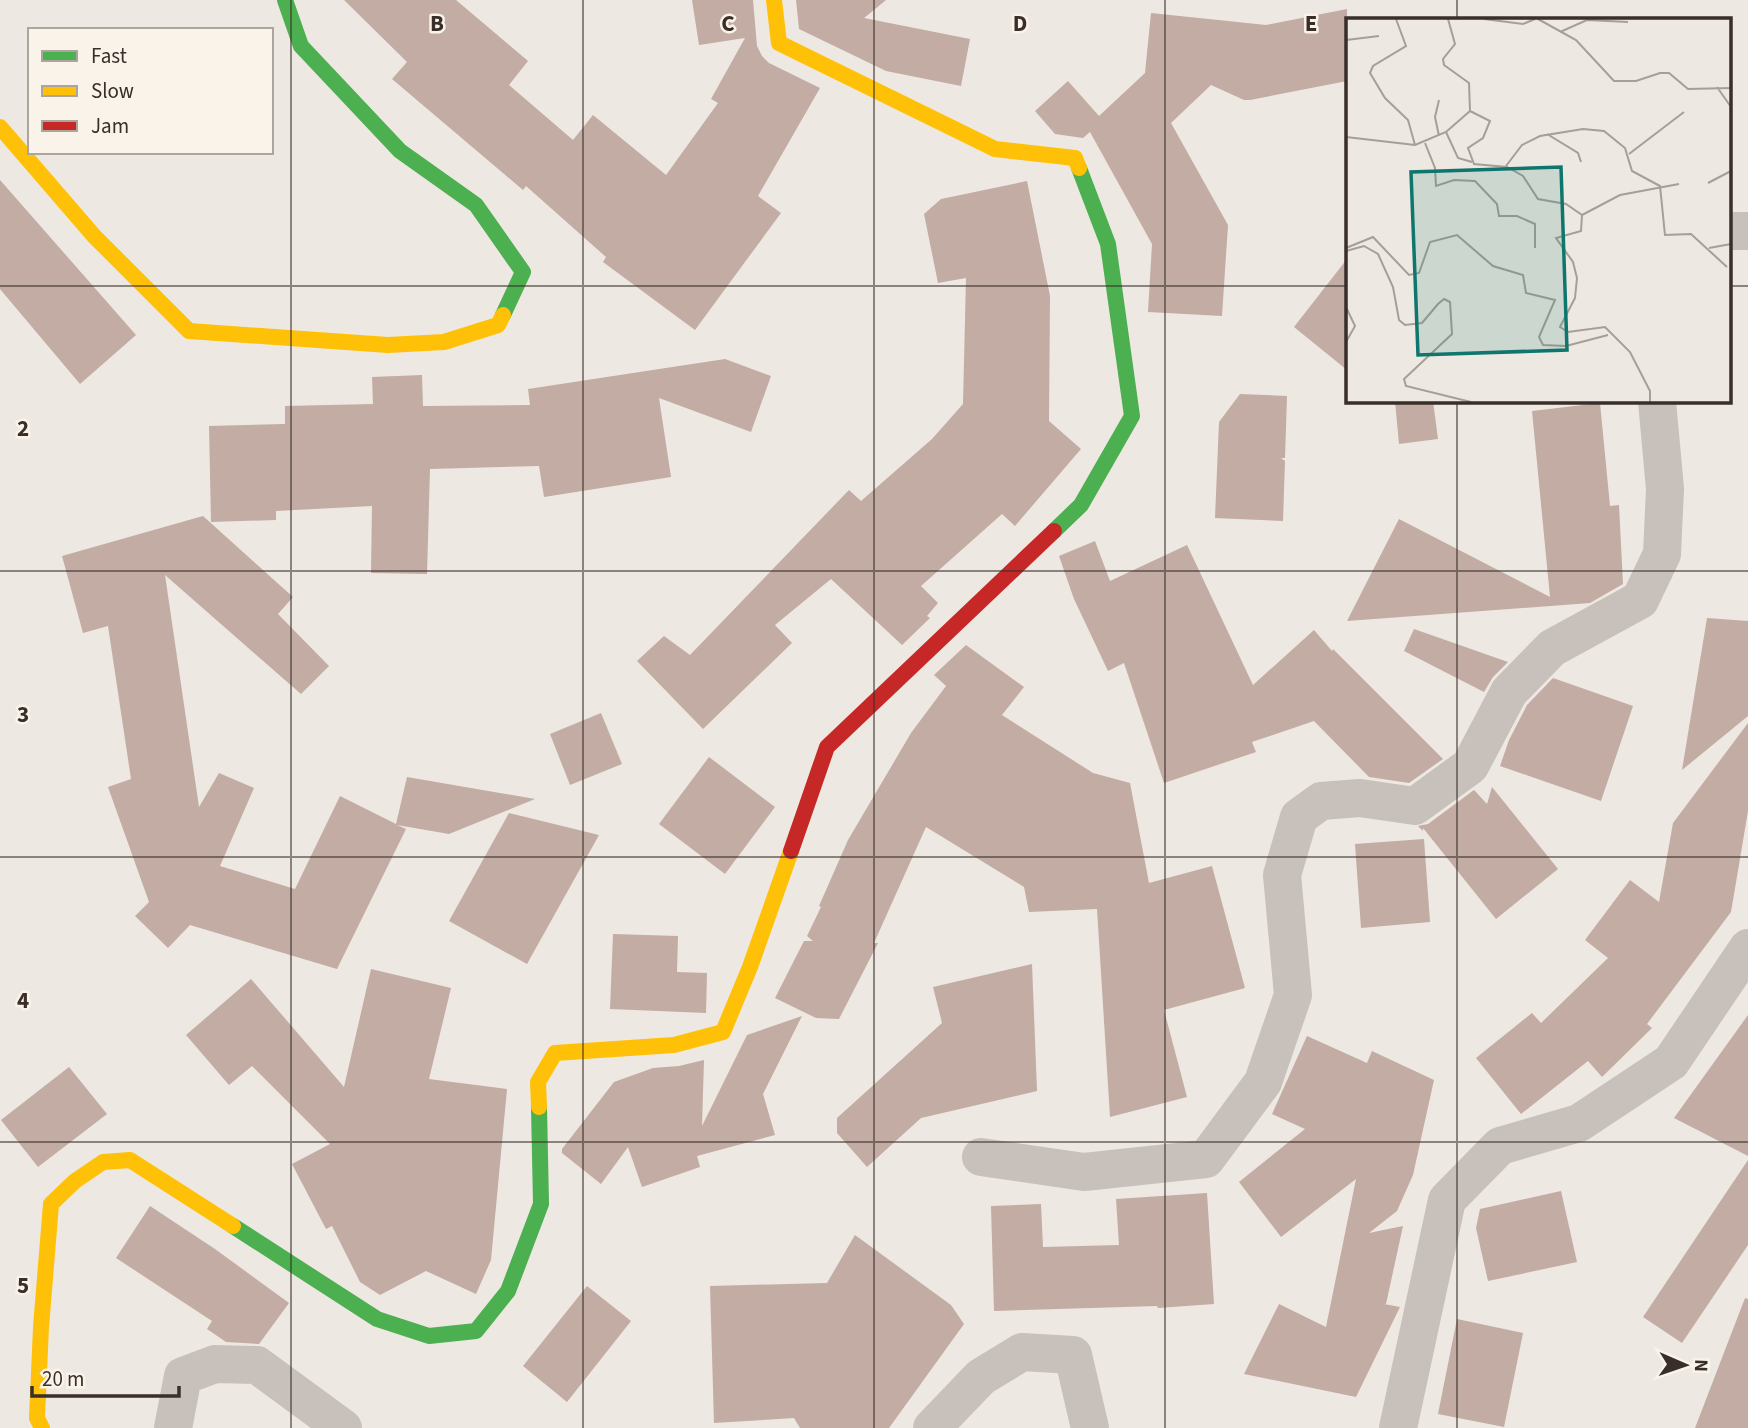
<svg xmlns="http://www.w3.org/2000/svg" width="1748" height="1428" font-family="'Source Sans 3',sans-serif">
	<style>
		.building { fill: #c2aca3 }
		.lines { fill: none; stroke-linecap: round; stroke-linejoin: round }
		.street { stroke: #c7c0bb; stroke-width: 38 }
		.fast { stroke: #4caf50; stroke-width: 16 }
		.slow { stroke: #ffc107; stroke-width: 16 }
		.jam { stroke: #c62828; stroke-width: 16 }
		.grid { fill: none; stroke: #392e29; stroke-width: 2; stroke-opacity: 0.55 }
		.inset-road { fill: none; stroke: #a69e98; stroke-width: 2 }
		.view { fill: #0f766e; fill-opacity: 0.15; stroke: #0f766e; stroke-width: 3.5 }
		.inset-edge { fill: none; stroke: #392e29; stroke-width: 3.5 }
		.grid-label { font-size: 23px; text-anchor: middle; font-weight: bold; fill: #392e29; stroke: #faf3ea; stroke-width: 5; stroke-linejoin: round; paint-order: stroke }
	</style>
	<rect width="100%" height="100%" fill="#eee8e2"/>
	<g class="building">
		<polygon points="344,0 456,0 528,61 509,85 573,140 593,115 666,175 718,103 711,99 745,38 699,45 692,0 753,0 757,46 762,56 769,63 820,88 758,196 781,213 695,330 603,262 606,257 526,186 523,190 392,79 407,62"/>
		<polygon points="796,0 886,0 864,18 970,39 961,86 886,71 799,29"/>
		<polygon points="1347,9 1347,81 1250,100 1244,100 1211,85 1171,123 1228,225 1222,316 1148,312 1152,244 1090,132 1083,138 1055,134 1035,111 1068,81 1099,116 1145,73 1151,13 1266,25"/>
		<polygon points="0,180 136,335 80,384 0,289"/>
		<polygon points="1027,181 1050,296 1049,421 1081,449 1015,526 1002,514 921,586 938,603 927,616 930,618 902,645 831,579 775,625 792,643 703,729 637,661 664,636 690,655 849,490 861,501 932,439 963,404 966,278 938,283 924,214 941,199"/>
		<polygon points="1347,259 1347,370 1294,327"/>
		<polygon points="725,359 771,376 751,432 659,398 671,477 544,497 539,466 430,469 427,574 371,573 372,506 276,511 276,520 211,522 209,426 285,424 285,406 373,404 372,377 422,375 423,406 530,405 528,389"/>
		<polygon points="1240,394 1287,396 1285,458 1281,458 1285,461 1283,521 1215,518 1219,422"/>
		<polygon points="1395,401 1433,401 1438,439 1399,444"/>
		<polygon points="1600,403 1610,506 1619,505 1623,584 1590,603 1347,621 1399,519 1550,597 1532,411"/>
		<polygon points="203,516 293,597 278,614 329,666 301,694 165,575 199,807 219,773 254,788 220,866 295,889 340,796 396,824 407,777 535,799 449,834 397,825 406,829 337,969 190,925 168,948 135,916 149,902 108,787 131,779 108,626 83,633 62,556"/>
		<polygon points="1095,541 1110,581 1187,545 1253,685 1314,630 1332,651 1333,649 1443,759 1409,783 1369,777 1314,721 1252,742 1256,752 1164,783 1124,663 1108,671 1074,599 1059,556"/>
		<polygon points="1707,618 1748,621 1748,716 1682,770"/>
		<polygon points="1414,629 1508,662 1493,677 1484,692 1404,651"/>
		<polygon points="966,645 1024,687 1002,715 1093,773 1130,783 1149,883 1212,866 1245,988 1164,1010 1187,1097 1110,1117 1097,909 1029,912 1024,887 926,827 874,943 878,943 839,1019 816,1018 775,998 804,941 813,941 807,936 821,907 819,906 848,840 911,733 946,686 934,675"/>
		<polygon points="1553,678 1633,706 1601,801 1500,766 1509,740 1527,705"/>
		<polygon points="601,713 622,764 570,785 550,734"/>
		<polygon points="1748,723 1748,811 1731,912 1647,1024 1652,1028 1602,1077 1588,1061 1521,1114 1476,1058 1532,1013 1541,1023 1608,958 1585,940 1630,880 1659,902 1673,823"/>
		<polygon points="709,757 775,807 725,874 659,824"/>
		<polygon points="1492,787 1558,869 1496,919 1423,828 1423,831 1418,826 1428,824 1474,790 1487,804"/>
		<polygon points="509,813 599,835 527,964 449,921"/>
		<polygon points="1424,839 1430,922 1361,928 1355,844"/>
		<polygon points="613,934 678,936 677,972 707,973 706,1013 610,1009"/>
		<polygon points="1032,964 1037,1091 921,1118 867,1167 837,1133 837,1118 942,1023 933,987"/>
		<polygon points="371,969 451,988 429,1079 507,1089 491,1260 476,1294 426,1271 380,1295 360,1282 332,1226 326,1229 292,1164 330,1144 252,1066 229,1085 186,1035 251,979 344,1087"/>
		<polygon points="1748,1015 1748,1156 1674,1118"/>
		<polygon points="802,1016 763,1094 775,1135 697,1156 700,1167 642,1187 628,1147 601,1184 562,1153 562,1149 614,1082 653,1068 679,1066 704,1060 702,1126 747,1035"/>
		<polygon points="1307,1036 1367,1063 1372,1051 1434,1080 1413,1175 1397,1211 1369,1233 1403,1226 1386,1304 1384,1304 1400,1307 1356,1397 1244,1374 1279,1304 1326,1327 1356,1179 1281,1237 1239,1182 1305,1129 1272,1114"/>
		<polygon points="69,1067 107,1114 38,1167 1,1120"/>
		<polygon points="1748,1160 1748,1245 1682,1343 1643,1317"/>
		<polygon points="1561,1191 1577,1262 1488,1281 1476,1228 1480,1209"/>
		<polygon points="1207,1193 1214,1304 1158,1308 1157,1306 994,1311 991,1206 1041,1204 1043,1247 1119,1245 1116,1199"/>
		<polygon points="150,1206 215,1249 289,1303 259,1344 226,1342 207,1329 212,1321 116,1258"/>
		<polygon points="855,1235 951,1305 964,1324 889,1428 800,1428 794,1418 714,1423 710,1286 827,1283"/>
		<polygon points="587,1286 631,1321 567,1402 523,1366"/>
		<polygon points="1745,1298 1748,1299 1748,1428 1695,1428"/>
		<polygon points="1457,1319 1523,1333 1504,1427 1438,1414"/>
	</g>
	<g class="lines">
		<g class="street">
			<polyline points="1729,231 1748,231"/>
			<polyline points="981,1157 1084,1172 1206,1159 1263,1082 1293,995 1282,875 1299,817 1321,801 1360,798 1415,806 1470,766 1509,692 1552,648 1640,600 1662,554 1665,489 1657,401"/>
			<polyline points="173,1428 183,1376 215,1364 257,1365 343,1428"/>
			<polyline points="932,1428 981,1377 1022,1352 1073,1355 1090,1428"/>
			<polyline points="1398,1428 1447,1200 1500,1146 1579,1123 1671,1062 1748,948"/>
		</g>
		<g class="fast">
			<polyline points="285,0 301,46 400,151 476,205 523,272 503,315"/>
			<polyline points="1054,531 1081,505 1132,416 1108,244 1079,168"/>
			<polyline points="233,1226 377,1319 429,1336 476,1331 508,1291 541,1204 539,1107"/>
		</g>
		<g class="slow">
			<polyline points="774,0 779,43 995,149 1075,158 1079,168"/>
			<polyline points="0,127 94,236 189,331 388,345 444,342 498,325 503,315"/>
			<polyline points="539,1107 538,1082 555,1053 674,1045 723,1032 750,967 791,851"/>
			<polyline points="42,1428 37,1418 41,1327 51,1204 75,1181 103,1162 130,1160 233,1226"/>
		</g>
		<polyline class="jam" points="791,851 827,747 1054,531"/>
	</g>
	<path class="grid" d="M291,0V1428M583,0V1428M874,0V1428M1165,0V1428M1457,0V19M0,286H1347M1729,286H1748M1457,401V1428M0,571H1748M0,857H1748M0,1142H1748"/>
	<g transform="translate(1346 18)">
		<rect width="385" height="385" fill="#eee8e2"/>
		<path class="inset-road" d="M50,1L60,28L27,48L24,55L39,80L62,102L69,127M138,1L177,6L189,1M192,1L230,22L268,63H290L314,55H323L342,71L385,70M214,14L241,2L282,4M0,22L33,18M371,69L385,89M93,82L89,99L93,118M124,93L144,103L137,120L122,130L128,146L161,149L177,158L192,181L220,186L236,197L235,213L210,220L227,244L231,260L229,280L214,309L222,314L259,309L284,334L304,373V384M100,114L112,140L126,144M201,116L232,135L235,144M0,119L69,127L100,114L124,93L123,65L98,47L97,41L109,26L102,1M79,125L89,150L90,168L108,162L129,163L151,186L153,198H171L189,206V230M283,136L338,94M160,148L176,127L194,118L237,111L258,113L279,130L286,153L314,168L319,217L345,216L381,249M362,165L385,153M236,197L274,177L333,166M0,230L27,219L63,257L73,255L84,224L111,217L147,248L177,257L180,275L209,282L193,319L197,327L220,328L262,317M363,230L385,226M0,233L18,228L32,236L47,269L53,302L59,307L76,305L92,286L98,281L104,284L106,316L58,361L60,368L125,384M0,289L9,308L0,324"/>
		<path class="view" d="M215,149L221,332L72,337L65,154Z"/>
		<rect width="385" height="385" class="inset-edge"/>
	</g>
	<g class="grid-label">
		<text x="437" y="31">B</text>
		<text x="728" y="31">C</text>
		<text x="1020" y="31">D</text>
		<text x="1311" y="31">E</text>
		<text x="23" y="436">2</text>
		<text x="23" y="722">3</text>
		<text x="23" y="1008">4</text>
		<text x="23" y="1293">5</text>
	</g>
	<rect x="28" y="28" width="245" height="126" fill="#faf3ea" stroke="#ada49d" stroke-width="2"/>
	<rect x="42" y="51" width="35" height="10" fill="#4caf50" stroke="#ada49d" stroke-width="2"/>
	<text x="91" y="63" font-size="21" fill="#392e29">Fast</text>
	<rect x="42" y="86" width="35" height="10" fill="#ffc107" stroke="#ada49d" stroke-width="2"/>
	<text x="91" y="98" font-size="21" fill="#392e29">Slow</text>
	<rect x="42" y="121" width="35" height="10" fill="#c62828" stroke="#ada49d" stroke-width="2"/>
	<text x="91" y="133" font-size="21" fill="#392e29">Jam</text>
	<g transform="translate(1685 1365) rotate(92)" stroke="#faf3ea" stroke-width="5" paint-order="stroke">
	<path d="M0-5L12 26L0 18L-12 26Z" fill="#392e29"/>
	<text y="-10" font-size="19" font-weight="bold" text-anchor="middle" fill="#392e29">N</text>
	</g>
	<path d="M32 1386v10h147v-10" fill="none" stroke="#392e29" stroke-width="3.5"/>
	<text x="42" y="1386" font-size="21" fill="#392e29" stroke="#faf3ea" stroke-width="5" paint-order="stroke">20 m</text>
</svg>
